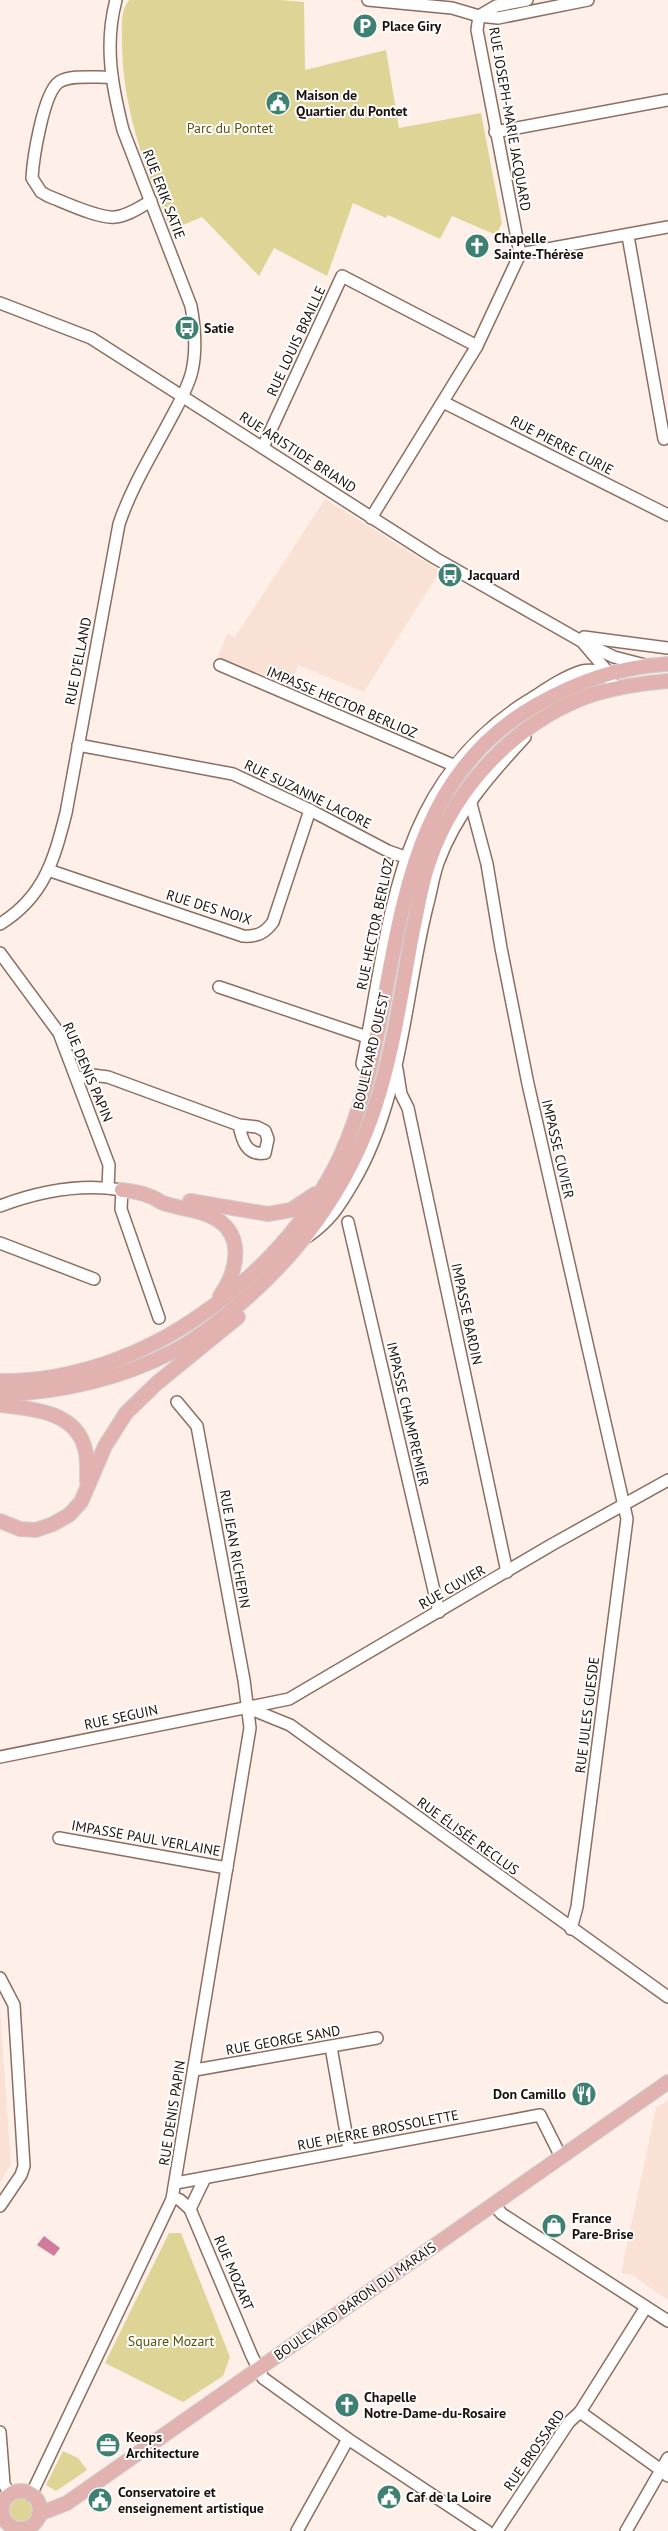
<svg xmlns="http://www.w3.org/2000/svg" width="668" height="2531" font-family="'PT Sans',sans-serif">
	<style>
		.built { fill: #fae1d5 }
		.green { fill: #ded496 }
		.water { fill: #d07b9c }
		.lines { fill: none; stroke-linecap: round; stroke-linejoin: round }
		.minor-casing { stroke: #8c6e60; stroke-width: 14 }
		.major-casing { stroke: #d1cfce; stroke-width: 16 }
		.minor { stroke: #fff; stroke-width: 11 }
		.major { stroke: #e2b2b0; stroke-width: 14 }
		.labels { text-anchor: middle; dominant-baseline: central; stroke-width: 4; stroke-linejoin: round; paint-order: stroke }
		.poi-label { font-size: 14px; font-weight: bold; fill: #1b100a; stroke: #fff; text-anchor: start }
		.street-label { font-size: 14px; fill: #1b100a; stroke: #fff }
		.park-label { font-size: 14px; fill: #5c510a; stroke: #fff }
	</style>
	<rect width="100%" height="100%" fill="#fef0e9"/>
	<g class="built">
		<polygon points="325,499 440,571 364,692 298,665 288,691 217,659 227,634 235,637"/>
		<polygon points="0,2009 11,2164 0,2183"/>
		<polygon points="668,2100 668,2300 632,2275 621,2273 656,2108"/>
	</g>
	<g class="green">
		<path d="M129,0H279L304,2L305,70L386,50L399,128L481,113L502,223L496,235L452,216L440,239L388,215L386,218L353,203L327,276L274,248L259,276L202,217L171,230C145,167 122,110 122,40C122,26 120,12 129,0Z"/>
		<polygon points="169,2233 181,2233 230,2357 223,2376 183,2402 105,2363"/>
		<polygon points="63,2451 78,2458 87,2470 56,2491 46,2485"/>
		<circle cx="21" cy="2510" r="11"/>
	</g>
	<polygon class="water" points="44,2236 60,2248 54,2256 37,2245"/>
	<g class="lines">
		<defs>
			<g id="minor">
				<polyline points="368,0 452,8 479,16 498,18 588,0"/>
				<polyline points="479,16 496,6 527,0"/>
				<path d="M112,77C97,78 71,74 59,82C43,93 33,160 32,178L41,192L48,196C64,202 99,219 115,217C128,216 140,207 151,201"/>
				<polyline points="495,132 668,100"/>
				<polyline points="628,236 664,439"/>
				<polyline points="520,254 668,227"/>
				<polyline points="0,303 91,338 435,558 581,641 614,657 645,665"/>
				<polyline points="443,402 668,515"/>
				<polyline points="263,447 342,276 477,346"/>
				<polyline points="371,518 477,346 520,254 477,30 479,16"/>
				<polyline points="584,637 668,648"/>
				<polyline points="584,644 608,672 611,682 617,688"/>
				<polyline points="220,665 453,765"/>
				<polyline points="78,745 233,774 310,810 388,851 405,857"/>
				<polyline points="470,800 487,864 501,948 528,1084 627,1519 577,1907 571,1929"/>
				<path d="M48,870L243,936C257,937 265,933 273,922L310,810"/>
				<path d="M0,924C44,897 54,860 66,813L119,524C131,488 152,454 170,420C178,405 188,388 192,371C197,349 195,328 191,306L123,130C112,86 104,45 116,0"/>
				<polyline points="0,953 59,1033 109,1165 108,1188"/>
				<polyline points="219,987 367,1037"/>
				<polyline points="397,1069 401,1094 408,1108 507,1572"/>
				<path d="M369,1073L362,1064C391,923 393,784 529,700C545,690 563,677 582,671C590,669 600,671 608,672"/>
				<path d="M78,1078L92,1075L108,1077L239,1125L257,1127L265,1131L268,1139L265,1153C247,1156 242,1141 239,1125"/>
				<path d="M0,1206C40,1191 80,1183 122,1190L121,1209L159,1318"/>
				<polyline points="348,1222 439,1612"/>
				<path d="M307,1237C330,1221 339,1207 353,1183C402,1100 404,999 427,907C431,893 433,877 438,863C456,813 490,775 525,737"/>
				<polyline points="0,1243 94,1279"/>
				<polyline points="248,1708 290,1725 668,1997"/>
				<polyline points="0,1757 289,1699 553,1544 668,1480"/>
				<polyline points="59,1838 227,1868"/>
				<polyline points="0,1978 14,2005 24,2166 21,2175 0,2206"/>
				<polyline points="331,2047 349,2150"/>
				<polyline points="195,2070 377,2038"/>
				<polyline points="176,2183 540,2115 561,2157"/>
				<polyline points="173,2197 180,2200 190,2209 252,2356 263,2378 348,2439 487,2531"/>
				<polyline points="493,2204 502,2214 668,2321"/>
				<polyline points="190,2209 204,2180"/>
				<polyline points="580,2412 661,2470 668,2458"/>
				<polyline points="0,2432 4,2484 10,2495"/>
				<polyline points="31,2495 172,2199 250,1728 244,1680 197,1426 177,1402"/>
				<polyline points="297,2531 348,2439"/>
				<polyline points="497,2531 569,2422 580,2412 646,2307"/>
				<polyline points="626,2531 661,2470 668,2476"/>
			</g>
			<g id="major">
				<path d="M122,1190C131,1191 141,1192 149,1196C154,1197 158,1201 163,1203C177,1208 193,1209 208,1215C246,1230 239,1269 220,1296"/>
				<polyline points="190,1201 268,1214 291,1210 315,1194"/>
				<path d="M0,1381C71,1382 145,1355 202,1314C259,1275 310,1220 340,1157C410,1007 370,799 536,705C579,681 618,667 668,664"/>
				<path d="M0,1395C60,1392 118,1380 172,1352C190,1343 209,1329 225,1316C295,1261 349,1189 376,1104C394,1048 402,988 413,930C418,908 421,884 429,862C455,786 517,720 594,694C618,687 643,683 668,681"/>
				<path d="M0,1405C32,1409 76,1411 85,1449C88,1459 87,1471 87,1481"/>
				<polyline points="0,1521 20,1529 36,1530 53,1524 69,1515 81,1502 105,1446 126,1413 157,1383 238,1317"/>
				<circle cx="21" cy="2510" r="19"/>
				<polyline points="39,2514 67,2503 668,2082"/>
			</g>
		</defs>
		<use href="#minor" class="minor-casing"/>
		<use href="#major" class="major-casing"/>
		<use href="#minor" class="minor"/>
		<use href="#major" class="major"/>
	</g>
	<defs>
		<symbol id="parking-disc" viewBox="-11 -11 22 22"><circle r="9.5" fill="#3e8072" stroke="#fff"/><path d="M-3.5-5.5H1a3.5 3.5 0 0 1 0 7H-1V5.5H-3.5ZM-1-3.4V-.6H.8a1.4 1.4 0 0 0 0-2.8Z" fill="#fff"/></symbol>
		<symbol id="civic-disc" viewBox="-11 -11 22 22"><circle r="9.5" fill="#3e8072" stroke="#fff"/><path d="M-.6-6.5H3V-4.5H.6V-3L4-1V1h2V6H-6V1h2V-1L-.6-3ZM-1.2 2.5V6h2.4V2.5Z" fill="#fff"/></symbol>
		<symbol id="church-disc" viewBox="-11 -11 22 22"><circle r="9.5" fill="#3e8072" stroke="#fff"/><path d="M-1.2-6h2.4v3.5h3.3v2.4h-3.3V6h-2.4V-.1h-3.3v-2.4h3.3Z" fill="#fff"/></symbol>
		<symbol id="bus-disc" viewBox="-11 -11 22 22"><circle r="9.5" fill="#3e8072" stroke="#fff"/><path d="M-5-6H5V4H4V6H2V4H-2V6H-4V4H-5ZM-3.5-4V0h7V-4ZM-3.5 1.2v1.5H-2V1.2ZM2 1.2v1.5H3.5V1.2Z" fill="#fff"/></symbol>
		<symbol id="restaurant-disc" viewBox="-11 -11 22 22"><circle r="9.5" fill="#3e8072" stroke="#fff"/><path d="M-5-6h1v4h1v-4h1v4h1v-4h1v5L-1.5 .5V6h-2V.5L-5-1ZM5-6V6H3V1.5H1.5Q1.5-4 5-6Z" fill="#fff"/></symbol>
		<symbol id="shop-disc" viewBox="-11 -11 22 22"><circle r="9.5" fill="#3e8072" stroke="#fff"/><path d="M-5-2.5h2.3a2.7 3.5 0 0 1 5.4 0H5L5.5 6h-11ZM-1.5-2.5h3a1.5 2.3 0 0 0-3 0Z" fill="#fff"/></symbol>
		<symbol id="office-disc" viewBox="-11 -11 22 22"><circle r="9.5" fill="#3e8072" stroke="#fff"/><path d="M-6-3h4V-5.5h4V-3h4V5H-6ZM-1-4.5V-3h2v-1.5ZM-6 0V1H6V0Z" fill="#fff"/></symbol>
	</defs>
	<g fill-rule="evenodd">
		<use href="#parking-disc" x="351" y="12" width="28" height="28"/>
		<use href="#civic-disc" x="264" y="89" width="28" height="28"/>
		<use href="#church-disc" x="463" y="232" width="28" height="28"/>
		<use href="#bus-disc" x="173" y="314" width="28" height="28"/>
		<use href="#bus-disc" x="436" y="561" width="28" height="28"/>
		<use href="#restaurant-disc" x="570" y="2080" width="28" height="28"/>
		<use href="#shop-disc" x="540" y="2212" width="28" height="28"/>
		<use href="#church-disc" x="333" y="2391" width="28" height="28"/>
		<use href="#office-disc" x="94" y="2431" width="28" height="28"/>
		<use href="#civic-disc" x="375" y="2483" width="28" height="28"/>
		<use href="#civic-disc" x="86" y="2486" width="28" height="28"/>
	</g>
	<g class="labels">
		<g class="poi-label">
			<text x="382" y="26">Place Giry</text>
			<text x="296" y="95">Maison de<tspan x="296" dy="16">Quartier du Pontet</tspan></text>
			<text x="494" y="238">Chapelle<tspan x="494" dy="16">Sainte-Thérèse</tspan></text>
			<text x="204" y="328">Satie</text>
			<text x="468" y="575">Jacquard</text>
			<text x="566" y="2094" text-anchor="end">Don Camillo</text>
			<text x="572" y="2218">France<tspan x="572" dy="16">Pare-Brise</tspan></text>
			<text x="364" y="2397">Chapelle<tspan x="364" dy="16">Notre-Dame-du-Rosaire</tspan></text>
			<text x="126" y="2437">Keops<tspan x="126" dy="16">Architecture</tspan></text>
			<text x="118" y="2492">Conservatoire et<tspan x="118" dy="16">enseignement artistique</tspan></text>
			<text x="406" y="2497">Caf de la Loire</text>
		</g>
		<g class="street-label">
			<text transform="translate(510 119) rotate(80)">RUE JOSEPH-MARIE JACQUARD</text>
			<text transform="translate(164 194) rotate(69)">RUE ERIK SATIE</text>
			<text transform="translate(296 341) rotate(-65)">RUE LOUIS BRAILLE</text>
			<text transform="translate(562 445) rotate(27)">RUE PIERRE CURIE</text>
			<text transform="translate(298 452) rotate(33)">RUE ARISTIDE BRIAND</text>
			<text transform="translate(78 661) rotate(-79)">RUE D'ELLAND</text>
			<text transform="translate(342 702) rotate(23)">IMPASSE HECTOR BERLIOZ</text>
			<text transform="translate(308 794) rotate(26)">RUE SUZANNE LACORE</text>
			<text transform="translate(209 907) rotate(17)">RUE DES NOIX</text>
			<text transform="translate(375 924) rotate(-78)">RUE HECTOR BERLIOZ</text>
			<text transform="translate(371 1051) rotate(-77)">BOULEVARD OUEST</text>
			<text transform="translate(88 1072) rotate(67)">RUE DENIS PAPIN</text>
			<text transform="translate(558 1149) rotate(77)">IMPASSE CUVIER</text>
			<text transform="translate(467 1314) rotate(78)">IMPASSE BARDIN</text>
			<text transform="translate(408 1414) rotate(77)">IMPASSE CHAMPREMIER</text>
			<text transform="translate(235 1549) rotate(80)">RUE JEAN RICHEPIN</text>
			<text transform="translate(452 1587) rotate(-30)">RUE CUVIER</text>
			<text transform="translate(587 1715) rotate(-83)">RUE JULES GUESDE</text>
			<text transform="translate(121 1717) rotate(-12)">RUE SEGUIN</text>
			<text transform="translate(468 1836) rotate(36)">RUE ÉLISÉE RECLUS</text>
			<text transform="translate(146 1838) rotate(10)">IMPASSE PAUL VERLAINE</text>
			<text transform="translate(283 2040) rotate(-10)">RUE GEORGE SAND</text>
			<text transform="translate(172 2113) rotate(-81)">RUE DENIS PAPIN</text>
			<text transform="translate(378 2130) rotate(-11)">RUE PIERRE BROSSOLETTE</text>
			<text transform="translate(234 2273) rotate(67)">RUE MOZART</text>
			<text transform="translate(355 2301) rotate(-35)">BOULEVARD BARON DU MARAIS</text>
			<text transform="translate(534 2450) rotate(-55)">RUE BROSSARD</text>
		</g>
		<g class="park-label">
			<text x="230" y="128">Parc du Pontet</text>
			<text x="171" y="2341">Square Mozart</text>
		</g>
	</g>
</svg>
